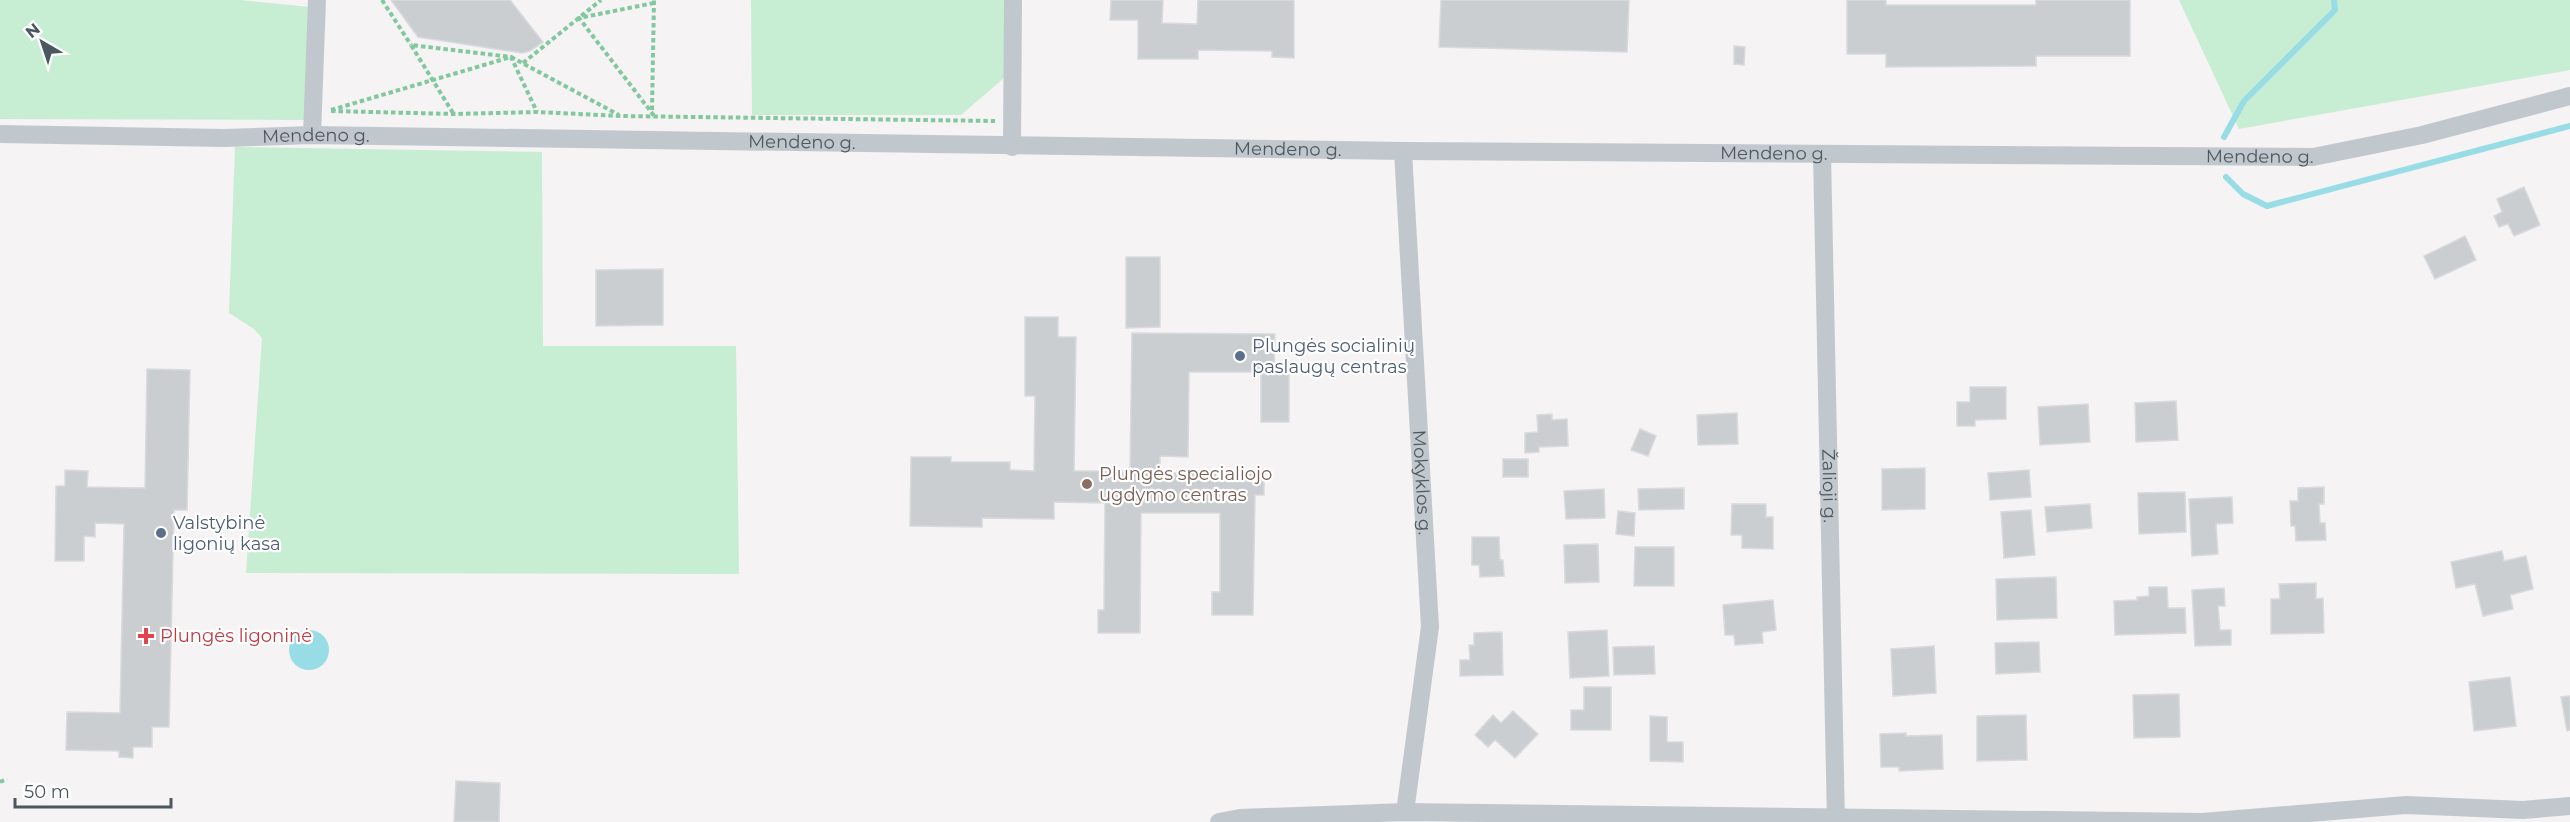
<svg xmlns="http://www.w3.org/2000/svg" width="2570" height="822" font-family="Montserrat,sans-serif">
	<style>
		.green { fill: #c7edd2 }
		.water { fill: #98dce6 }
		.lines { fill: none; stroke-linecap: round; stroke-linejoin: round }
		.stream { stroke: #98dce6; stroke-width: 6 }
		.building { fill: #caced1; stroke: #d8dadd; stroke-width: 1.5 }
		.path { stroke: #82c89f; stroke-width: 4; stroke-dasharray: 4.5 3; stroke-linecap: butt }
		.street { stroke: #c0c8ce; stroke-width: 18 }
		.service-dot { fill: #5c6f8a; stroke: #fff; stroke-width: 2 }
		.education-dot { fill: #8d6e63; stroke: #fff; stroke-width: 2 }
		.health-dot { fill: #e0444e; stroke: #fff; stroke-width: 2 }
		.labels { text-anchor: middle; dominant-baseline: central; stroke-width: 4.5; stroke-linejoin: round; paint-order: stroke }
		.street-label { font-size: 18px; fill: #4c585f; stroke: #fff }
		.service-label { font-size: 18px; fill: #4e5e75; stroke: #fff; text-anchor: start }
		.education-label { font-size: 18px; fill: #785e54; stroke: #fff; text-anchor: start }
		.health-label { font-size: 18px; fill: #be3a42; stroke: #fff; text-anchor: start }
	</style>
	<rect width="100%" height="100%" fill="#f5f3f3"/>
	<g class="green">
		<polygon points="0,0 240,0 310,7 305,120 0,119"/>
		<polygon points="751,0 1005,0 1004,78 961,115 752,115"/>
		<polygon points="2179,0 2570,0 2570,70 2239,129"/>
		<polygon points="235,147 542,152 543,346 736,346 739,574 246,573 262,338 254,329 229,313"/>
	</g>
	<circle class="water" cx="309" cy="650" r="20"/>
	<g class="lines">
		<g class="stream">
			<polyline points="2224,137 2244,101 2335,10 2334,0"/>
			<polyline points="2226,177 2243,194 2267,206 2570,126"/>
		</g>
	</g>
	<g class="building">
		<polygon points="391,0 510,0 543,42 530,51 522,53 418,37"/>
		<polygon points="1111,0 1163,0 1162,23 1197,24 1198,0 1294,0 1294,58 1272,57 1272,51 1198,50 1198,59 1138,59 1138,20 1110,20"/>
		<polygon points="1441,0 1629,0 1627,52 1439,47"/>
		<polygon points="1847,0 1886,0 1886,5 2036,5 2036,0 2130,0 2130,56 2036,56 2036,66 1886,67 1886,54 1847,54"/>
		<polygon points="1734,46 1745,47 1744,65 1734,64"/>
		<polygon points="2524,187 2540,225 2514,236 2508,224 2499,227 2494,216 2502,212 2497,199"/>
		<polygon points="2465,236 2476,260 2435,279 2424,256"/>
		<polygon points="1126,257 1160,257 1160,327 1126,328"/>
		<polygon points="663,269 663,325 596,326 596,270"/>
		<polygon points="1025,317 1058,317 1058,337 1076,337 1074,471 1130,471 1132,333 1275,334 1274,371 1289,372 1289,422 1261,422 1261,372 1189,372 1188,457 1160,456 1160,473 1264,473 1264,495 1255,495 1253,615 1212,615 1212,592 1220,592 1220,513 1141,513 1140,633 1098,633 1098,610 1104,610 1105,503 1054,502 1054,519 982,518 982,527 910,526 911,457 951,457 951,462 1010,462 1010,470 1034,471 1035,396 1025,396"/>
		<polygon points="147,369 190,370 187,510 174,510 169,727 152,727 152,747 133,747 133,758 119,757 119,751 66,750 67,712 120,713 124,524 95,523 95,537 84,536 84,561 55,561 56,486 65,486 65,470 88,471 87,487 145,488"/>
		<polygon points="1970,387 2006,387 2006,419 1975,420 1975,426 1957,426 1957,402 1970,402"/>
		<polygon points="2176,401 2178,440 2136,442 2135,403"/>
		<polygon points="2088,404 2090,442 2040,445 2038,407"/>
		<polygon points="1737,413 1738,444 1698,445 1697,415"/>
		<polygon points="1552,414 1552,420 1567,419 1568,446 1539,447 1539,452 1525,453 1525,433 1538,432 1537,415"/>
		<polygon points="1640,429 1656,436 1648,456 1631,450"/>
		<rect x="1503" y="459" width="25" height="18"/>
		<polygon points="1925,468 1925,509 1882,510 1882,469"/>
		<polygon points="2029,470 2031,497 1990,500 1988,473"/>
		<polygon points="2324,487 2324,504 2319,504 2320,523 2325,523 2326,540 2296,541 2295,526 2291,526 2290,501 2298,501 2298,488"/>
		<polygon points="1684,488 1684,509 1639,510 1638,489"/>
		<polygon points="1604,489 1605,518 1566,519 1564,491"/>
		<polygon points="2185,492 2186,532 2139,534 2138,493"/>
		<polygon points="2232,497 2233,523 2216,524 2218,554 2192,556 2189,499"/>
		<polygon points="1732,504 1766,504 1766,517 1773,517 1773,549 1742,548 1742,535 1731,535"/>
		<polygon points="2090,504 2092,528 2047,532 2045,507"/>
		<polygon points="2031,510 2035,555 2004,558 2001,512"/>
		<polygon points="1618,511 1635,513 1634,536 1616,534"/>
		<polygon points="1472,537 1499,537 1500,560 1503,560 1504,576 1480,577 1479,565 1472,565"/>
		<polygon points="1598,544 1599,582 1565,583 1564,545"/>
		<polygon points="1635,547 1674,547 1674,586 1634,586"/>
		<polygon points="2502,551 2504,561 2526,556 2533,589 2510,595 2513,609 2483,616 2475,584 2456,588 2451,562"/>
		<polygon points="2056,577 2057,618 1997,620 1996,579"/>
		<polygon points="2316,583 2316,599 2323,598 2324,633 2271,634 2271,599 2280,599 2279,584"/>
		<polygon points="2149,587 2167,587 2168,608 2185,608 2186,633 2115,635 2114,601 2137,600 2137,597 2149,596"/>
		<polygon points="2224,588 2225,606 2218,606 2220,630 2231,630 2231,645 2195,646 2192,590"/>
		<polygon points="1773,600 1776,630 1762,632 1763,643 1735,645 1734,635 1725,635 1723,605"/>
		<polygon points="1607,630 1609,676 1570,678 1568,632"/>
		<polygon points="1502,632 1503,675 1460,676 1460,660 1470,660 1469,645 1474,645 1474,633"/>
		<polygon points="2039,642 2040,672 1996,674 1995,643"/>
		<polygon points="1654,646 1655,674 1614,675 1613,647"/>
		<polygon points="1934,646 1936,693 1893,696 1891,649"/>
		<polygon points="2510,677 2516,726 2474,731 2469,682"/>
		<polygon points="1584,687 1611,687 1611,730 1571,730 1571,710 1584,710"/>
		<polygon points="2179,694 2180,737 2134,738 2133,695"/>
		<polygon points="2570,696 2570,730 2567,731 2561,697"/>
		<polygon points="1513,711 1538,734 1515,758 1495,740 1488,747 1475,735 1493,715 1501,723"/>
		<polygon points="2026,715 2027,760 1977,761 1977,716"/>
		<polygon points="1650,716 1667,717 1667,742 1683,742 1683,762 1650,761"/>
		<polygon points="1906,733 1906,736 1942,735 1943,769 1899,771 1899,767 1881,767 1880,734"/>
		<polygon points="456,781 500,783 499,822 454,822"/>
	</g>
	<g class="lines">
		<g class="path">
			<polyline points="382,0 411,45"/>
			<polyline points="654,3 579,18 655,117"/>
			<polyline points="523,63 601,0"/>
			<polyline points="331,110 511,57 619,115"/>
			<polyline points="652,110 654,0"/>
			<polyline points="331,111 454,114 537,112 621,116 995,121"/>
			<polyline points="453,113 411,45 511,57 537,112"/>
			<polyline points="0,782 7,779"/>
		</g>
		<g class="street">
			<path id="s1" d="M0,134L224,138L312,135L1403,151L2313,157L2422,135L2570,96"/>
			<polyline points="312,135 317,0"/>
			<polyline points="1012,147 1013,0"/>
			<path id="s2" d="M1403,151L1430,627L1405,812"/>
			<path id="s3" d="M1822,154L1836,822"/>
			<polyline points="1219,822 1240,818 1405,812 2202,822 2406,805 2523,810 2570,806"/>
		</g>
	</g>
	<g class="service-dot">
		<circle cx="1240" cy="356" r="6"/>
		<circle cx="161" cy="533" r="6"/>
	</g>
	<circle class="education-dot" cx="1087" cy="484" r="6"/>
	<path class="health-dot" d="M143 627h6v6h6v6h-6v6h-6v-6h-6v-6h6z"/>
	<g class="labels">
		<g class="street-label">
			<text stroke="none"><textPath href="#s1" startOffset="316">Mendeno g.</textPath></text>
			<text stroke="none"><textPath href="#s1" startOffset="802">Mendeno g.</textPath></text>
			<text stroke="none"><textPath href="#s1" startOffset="1288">Mendeno g.</textPath></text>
			<text stroke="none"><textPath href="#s1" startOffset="1774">Mendeno g.</textPath></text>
			<text stroke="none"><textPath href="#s1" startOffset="2260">Mendeno g.</textPath></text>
			<text stroke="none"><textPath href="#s2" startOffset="332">Mokyklos g.</textPath></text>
			<text stroke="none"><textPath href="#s3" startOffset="332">Žalioji g.</textPath></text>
		</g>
		<g class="service-label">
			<text x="1252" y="346">Plungės socialinių<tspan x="1252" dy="21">paslaugų centras</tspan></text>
			<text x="173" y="523">Valstybinė<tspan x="173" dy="21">ligonių kasa</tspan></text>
		</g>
		<g class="education-label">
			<text x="1099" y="474">Plungės specialiojo<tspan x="1099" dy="21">ugdymo centras</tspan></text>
		</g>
		<g class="health-label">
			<text x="160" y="636">Plungės ligoninė</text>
		</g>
	</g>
	<g transform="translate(42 42) rotate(321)" stroke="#ffffff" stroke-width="4.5" paint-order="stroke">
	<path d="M0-4.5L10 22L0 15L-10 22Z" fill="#4c585f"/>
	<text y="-9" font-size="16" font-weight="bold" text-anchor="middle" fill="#4c585f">N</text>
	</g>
	<path d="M15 798v9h156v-9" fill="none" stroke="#4c585f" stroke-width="3"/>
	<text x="24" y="798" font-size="18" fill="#4c585f" stroke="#ffffff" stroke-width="4.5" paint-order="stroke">50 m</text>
</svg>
